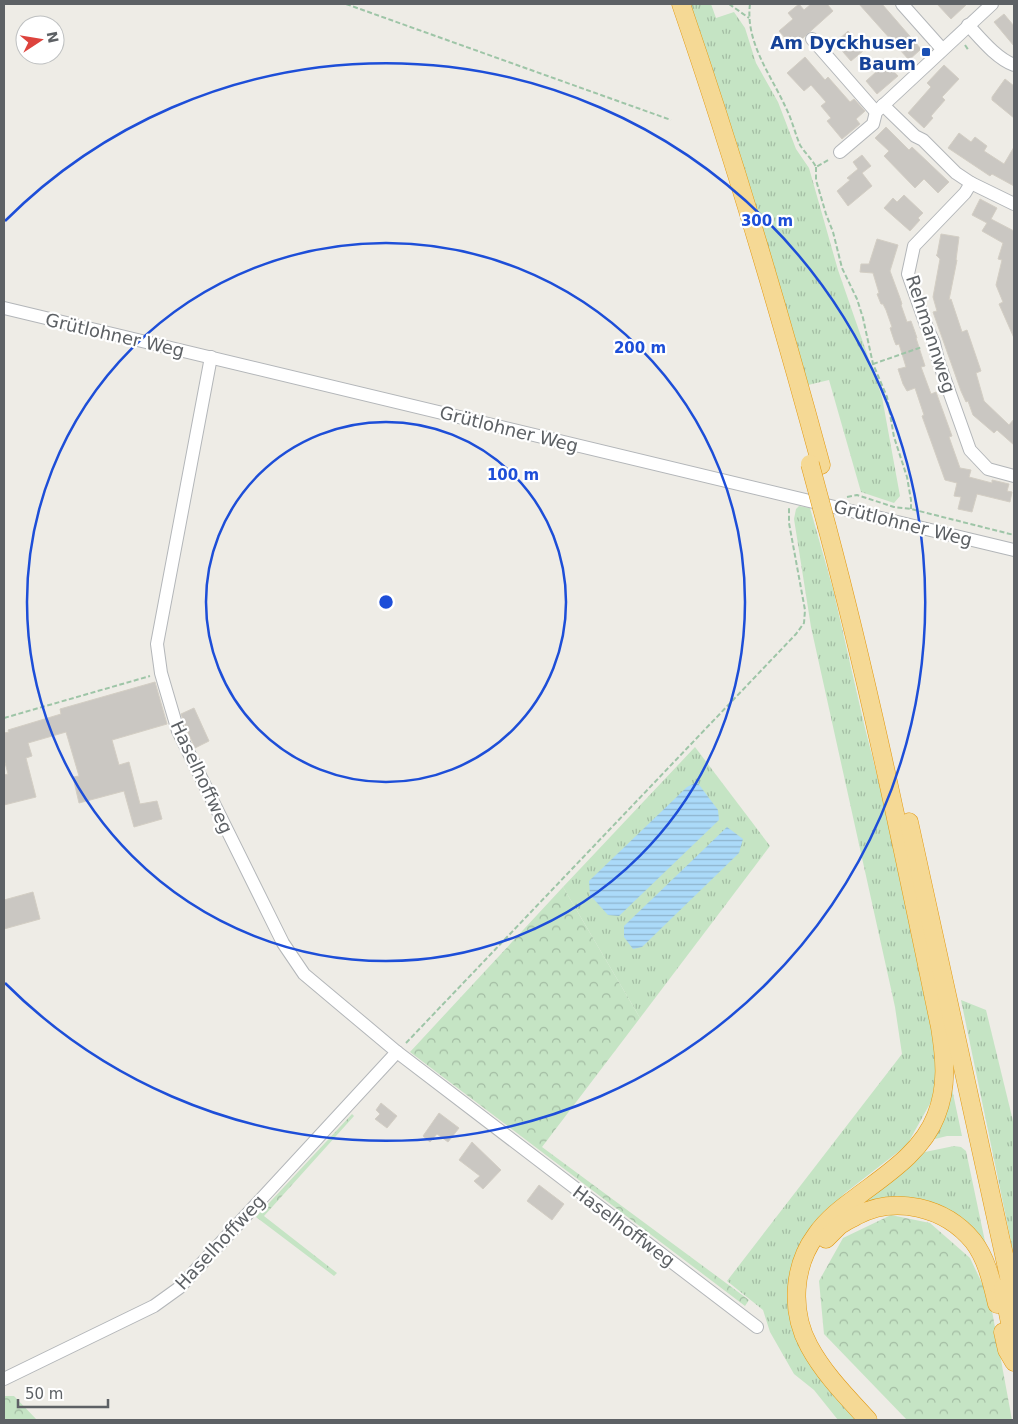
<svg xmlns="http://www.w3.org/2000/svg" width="1018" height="1424" font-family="'DejaVu Sans',sans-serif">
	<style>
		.grass { fill: url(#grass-tufts) }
		.forest { fill: url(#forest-crowns) }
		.water { fill: url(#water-rules) }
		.building { fill: #cac7c2; stroke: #d3cec4 }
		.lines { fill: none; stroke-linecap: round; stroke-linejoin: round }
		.minor-casing { stroke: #b3b6b9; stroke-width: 14 }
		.highway-casing { stroke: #e39910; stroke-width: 19 }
		.path { stroke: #9ec5a7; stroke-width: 2; stroke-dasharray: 5 2.5; stroke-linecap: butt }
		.minor { stroke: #fff; stroke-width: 12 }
		.highway { stroke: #f5d995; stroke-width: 18 }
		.highway-bridge-casing { stroke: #e39910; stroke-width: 19; stroke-linecap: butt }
		.highway-bridge { stroke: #f5d995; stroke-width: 18 }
		.ring { fill: none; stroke: #1d4ed8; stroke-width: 2.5 }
		.transit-dot { fill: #1a4fb4; stroke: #fff; stroke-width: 2 }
		.labels { text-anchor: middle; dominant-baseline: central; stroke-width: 4.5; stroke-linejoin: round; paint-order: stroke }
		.transit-label { font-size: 18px; font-weight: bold; fill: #164399; stroke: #fff; text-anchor: end }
		.street-label { font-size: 18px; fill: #5d6165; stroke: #fff }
		.centre { fill: #1d4ed8; stroke: #fff; stroke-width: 2.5 }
		.ring-label { font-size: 15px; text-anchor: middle; font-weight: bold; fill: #1d4ed8; stroke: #fff; stroke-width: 4.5; stroke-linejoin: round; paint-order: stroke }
	</style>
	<defs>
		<pattern id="grass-tufts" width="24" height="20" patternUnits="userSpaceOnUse" patternTransform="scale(1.25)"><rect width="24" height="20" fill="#c5e4c4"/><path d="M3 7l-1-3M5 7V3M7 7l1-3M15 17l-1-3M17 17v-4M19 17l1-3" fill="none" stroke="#a3bca3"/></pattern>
		<pattern id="forest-crowns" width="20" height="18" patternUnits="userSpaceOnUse" patternTransform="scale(1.25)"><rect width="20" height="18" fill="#c5e4c4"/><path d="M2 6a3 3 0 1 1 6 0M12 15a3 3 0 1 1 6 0" fill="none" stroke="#a3bca3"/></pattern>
		<pattern id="water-rules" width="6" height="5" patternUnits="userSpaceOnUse" patternTransform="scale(1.25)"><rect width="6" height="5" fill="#abdaf9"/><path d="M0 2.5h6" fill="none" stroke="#8eb4cd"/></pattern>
	</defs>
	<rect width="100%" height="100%" fill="#eeece6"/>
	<g class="grass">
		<polygon points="690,4 711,4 716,18 734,12 745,28 756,63 778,102 796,149 809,168 838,270 882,397 900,496 894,503 861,492 829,380 808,385 761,224"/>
		<polygon points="799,506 810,508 833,589 864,724 895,846 940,1049 932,1100 907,1145 845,1193 819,1221 791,1312 858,1420 838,1420 814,1390 794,1374 770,1332 763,1310 727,1281 902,1054 895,1007 811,627 794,519 796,509"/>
		<polygon points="695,747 770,846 640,1018 563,887"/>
		<polygon points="961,1000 986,1010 1014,1125 1014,1256"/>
		<polygon points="951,1084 962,1136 947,1136 931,1140"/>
		<polygon points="954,1146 961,1147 966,1151 987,1251 956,1216 848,1212 925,1152"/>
	</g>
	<g class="forest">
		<polygon points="563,887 640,1018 542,1147 749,1300 745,1306 410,1052"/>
		<polygon points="352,1114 354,1116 264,1216 337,1273 334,1276 256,1217"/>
		<polygon points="891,1215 930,1223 970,1258 990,1300 1012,1420 907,1420 824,1334 819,1281 843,1238"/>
		<polygon points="4,1396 14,1396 37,1420 4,1420"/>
	</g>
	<g class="water">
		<polygon points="697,782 718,810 719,820 619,916 608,915 590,895 589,881 687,787"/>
		<polygon points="727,827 743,839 739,853 642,947 633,949 624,937 624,926"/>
	</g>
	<g class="building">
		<polygon points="799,4 804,10 811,4 827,4 833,11 793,47 779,31 793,19 788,13"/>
		<polygon points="859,4 882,4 921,49 909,60"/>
		<polygon points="937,4 967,4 951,19"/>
		<polygon points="1004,14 1014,26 1014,46 994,22"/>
		<polygon points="848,31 859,43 858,45 863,51 851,61 835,43"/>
		<polygon points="805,57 825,80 828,77 850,102 854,99 865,111 856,119 860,124 842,139 827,121 831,118 821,106 826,102 811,85 804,91 787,73"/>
		<polygon points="886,63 898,76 877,94 866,81"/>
		<polygon points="944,65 959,79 942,97 945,100 931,116 933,118 924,128 908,113 931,87 927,83"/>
		<polygon points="1005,79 1014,86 1014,118 992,100 992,97"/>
		<polygon points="886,127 909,150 912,147 949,182 938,193 924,179 915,188 884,156 889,151 875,138"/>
		<polygon points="959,133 971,142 975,137 987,146 984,151 1004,164 1014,147 1014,186 992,174 990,176 948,148"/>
		<polygon points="862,155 871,166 862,173 872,186 848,206 837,191 850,180 847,178 858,169 853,162"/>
		<polygon points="904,195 923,213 918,218 920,220 910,231 884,208 893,198 897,202"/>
		<polygon points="980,199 997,208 991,219 1014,231 1014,338 999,304 1003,302 996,285 1002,260 998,259 1003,243 982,231 987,223 972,215"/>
		<polygon points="941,234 959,237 956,260 957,260 949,300 951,299 962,332 967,330 981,371 976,373 984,401 1009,425 1014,419 1014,445 997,430 994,433 973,415 968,401 966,402 961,391 933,312 937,311 933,297 940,259 936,255 937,255"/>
		<polygon points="877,239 898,245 890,271 900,298 902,304 901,305 907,322 911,321 915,332 917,338 916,338 925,366 921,367 931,394 936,392 952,436 949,437 960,468 971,470 969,477 992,483 992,480 1009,484 1007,491 1012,492 1010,502 977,494 972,512 958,509 961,497 954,496 957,483 945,480 922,416 924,415 915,388 907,391 903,384 898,369 906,367 899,344 896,345 894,340 890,328 892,327 886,310 883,304 881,304 877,294 879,293 873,273 860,272 861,264 869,264"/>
		<polygon points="155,682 167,724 112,740 119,765 129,762 140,804 157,801 162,819 134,827 124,791 79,803 73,777 79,776 66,732 28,743 32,756 26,758 36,797 4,805 4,775 8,774 4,759 4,733 9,732 8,730 61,714 60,709"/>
		<polygon points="194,708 209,741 195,748 186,728 181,714"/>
		<polygon points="33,892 40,919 4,929 4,900"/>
		<polygon points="381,1103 397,1116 387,1128 375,1119 380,1114 376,1110"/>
		<polygon points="439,1113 459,1128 448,1142 437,1134 430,1142 423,1136"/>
		<polygon points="472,1142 501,1170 483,1189 474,1181 480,1176 459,1160"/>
		<polygon points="539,1185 564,1204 552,1220 527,1201"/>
	</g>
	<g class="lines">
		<defs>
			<g id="minor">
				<polyline points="902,4 942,49"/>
				<path d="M968,25C981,39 996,58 1014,65"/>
				<polyline points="812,39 876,112"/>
				<polyline points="883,105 915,136 923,140 956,173 971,183 1014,204"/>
				<polyline points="840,152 873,124 876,112 992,4"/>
				<polyline points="971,183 965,193 914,246 908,274 926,325 934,343 938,360 970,450 988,469 1014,476"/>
				<polyline points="4,308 1014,550"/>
				<polyline points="211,357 157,644 161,673 178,731 283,943 304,974 397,1052 757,1327"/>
				<polyline points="4,1379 154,1306 179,1288 397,1052"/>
			</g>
			<g id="highway">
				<path d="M681,4C733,155 779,310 821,465"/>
				<path d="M827,527C871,692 905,860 940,1027C945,1058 948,1086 936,1116C922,1152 887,1174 858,1196C843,1207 827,1219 816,1235C793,1266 790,1311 809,1346C824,1374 847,1397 868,1420"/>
				<polyline points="909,822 1014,1300"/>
				<path d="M826,1239C830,1235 835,1230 839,1226C844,1222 851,1219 856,1216C895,1195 945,1207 973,1241C987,1259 992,1283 997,1304"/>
				<polyline points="1003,1288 1014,1343"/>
				<polyline points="1003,1332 1007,1350 1014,1362"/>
			</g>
		</defs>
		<use href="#minor" class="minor-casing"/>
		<use href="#highway" class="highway-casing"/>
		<g class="path">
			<polyline points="346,4 671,120"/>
			<polyline points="729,4 749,18"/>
			<path d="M750,4C745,42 771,75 786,108C792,120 795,133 800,145C805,153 812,159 816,167L830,159"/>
			<polyline points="965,45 969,51"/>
			<polyline points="816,167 816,180 826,214 833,232 842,268 857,299 863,318 873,364 887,397 894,437 907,477 911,500 911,509"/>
			<polyline points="873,364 922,347"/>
			<polyline points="847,497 857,495 894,507 911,509 1014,535"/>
			<polyline points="4,718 150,676"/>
			<polyline points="406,1043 796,634 804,623 805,610 789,523 789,508"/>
		</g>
		<use href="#minor" class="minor"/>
		<use href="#highway" class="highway"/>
		<defs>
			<polyline id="highway-bridge" points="810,464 827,527"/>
		</defs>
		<use href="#highway-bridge" class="highway-bridge-casing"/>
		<use href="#highway-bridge" class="highway-bridge"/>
	</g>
	<g class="ring">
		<circle cx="386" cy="602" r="180"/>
		<circle cx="386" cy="602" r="359"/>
		<path d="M5 221A539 539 0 1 1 5 983"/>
	</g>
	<rect class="transit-dot" x="921" y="47" width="10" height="10" rx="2.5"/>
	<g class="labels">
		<g class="transit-label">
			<text x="916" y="42">Am Dyckhuser<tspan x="916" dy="21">Baum</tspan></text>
		</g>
		<g class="street-label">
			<text transform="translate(931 334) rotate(72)">Rehmannweg</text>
			<text transform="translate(115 335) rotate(13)">Grütlohner Weg</text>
			<text transform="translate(509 429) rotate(14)">Grütlohner Weg</text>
			<text transform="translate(903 523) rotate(14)">Grütlohner Weg</text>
			<text transform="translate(202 777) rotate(65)">Haselhoffweg</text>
			<text transform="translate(624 1226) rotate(37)">Haselhoffweg</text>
			<text transform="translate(220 1242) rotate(-47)">Haselhoffweg</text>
		</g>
	</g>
	<circle cx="386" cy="602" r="8" class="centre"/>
	<g class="ring-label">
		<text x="767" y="226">300 m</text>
		<text x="640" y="353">200 m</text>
		<text x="513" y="480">100 m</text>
	</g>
	<rect width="1018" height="1424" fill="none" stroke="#5d6165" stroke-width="10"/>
	<g transform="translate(40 40) rotate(78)"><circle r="24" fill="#ffffff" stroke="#bec0c1"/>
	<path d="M0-4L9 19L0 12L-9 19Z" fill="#dd433d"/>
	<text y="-8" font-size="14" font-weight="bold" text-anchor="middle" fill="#5d6165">N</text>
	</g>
	<path d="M18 1399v8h90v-8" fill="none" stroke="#5d6165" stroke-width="2.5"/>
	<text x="25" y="1399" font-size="15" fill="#5d6165" stroke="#ffffff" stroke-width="4" paint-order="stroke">50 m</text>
</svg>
